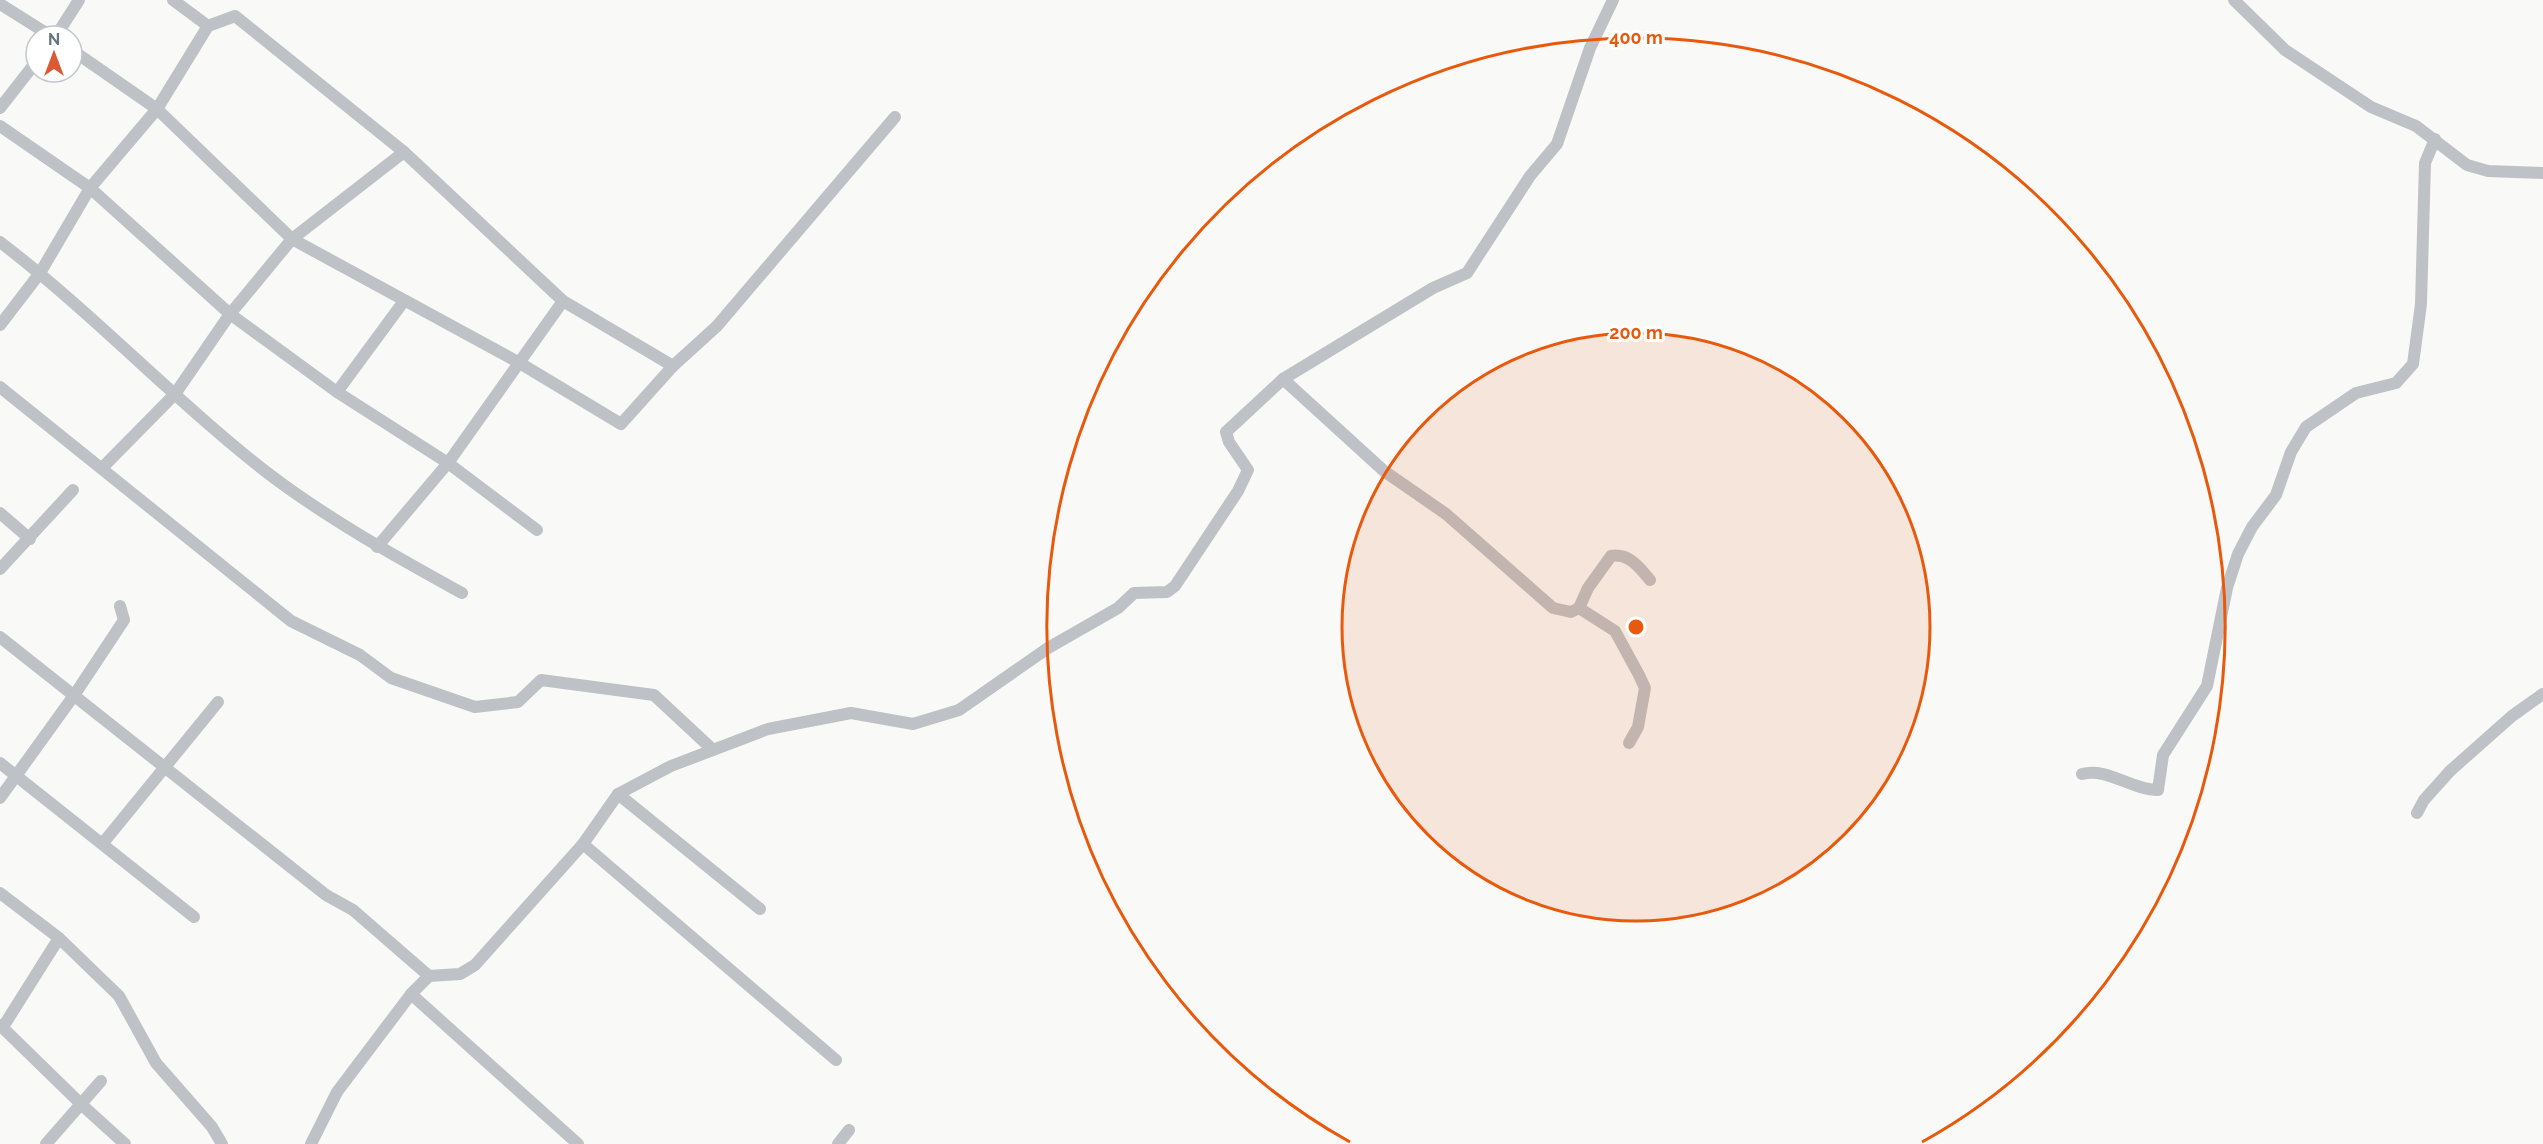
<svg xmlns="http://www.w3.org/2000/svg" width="2543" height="1144" font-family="Raleway,sans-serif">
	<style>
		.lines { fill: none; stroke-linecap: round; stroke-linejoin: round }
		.minor { stroke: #bec2c6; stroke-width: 12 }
		.ring { fill: none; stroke: #e8590c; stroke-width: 3 }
		.centre { fill: #e8590c; stroke: #fff; stroke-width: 3 }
		.ring-label { font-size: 18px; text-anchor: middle; font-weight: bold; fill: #e8590c; stroke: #fff; stroke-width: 6; stroke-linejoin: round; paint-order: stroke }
	</style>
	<rect width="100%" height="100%" fill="#f9f9f7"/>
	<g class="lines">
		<g class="minor">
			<polyline points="173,0 208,26"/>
			<polyline points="2234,0 2285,50 2371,107 2416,126 2467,165 2488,171 2543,173"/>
			<polyline points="0,4 51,36"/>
			<polyline points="56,36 79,0"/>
			<polyline points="72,50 157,109 292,239 518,362 621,424 673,366 717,326 895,117"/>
			<polyline points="0,108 36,62"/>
			<polyline points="0,126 90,188 230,314 337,392 448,463 537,530"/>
			<path d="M0,242C93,313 173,399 265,471C326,518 395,556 462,593"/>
			<polyline points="0,325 40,273 90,188 157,109 208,26 235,16 404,152 563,301 673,366"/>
			<path d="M1283,379L1384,471L1446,514L1553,608L1571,612L1579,608L1588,588L1611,556C1629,553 1639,567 1650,580"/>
			<polyline points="0,387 291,621 360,655 391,678 475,707 518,702 541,680 654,695 712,749"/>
			<polyline points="337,392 404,301"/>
			<polyline points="102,468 175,394 230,314 292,239 404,152"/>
			<polyline points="0,513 30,539"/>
			<polyline points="377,547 448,463 563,301"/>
			<polyline points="0,569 73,490"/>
			<polyline points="1579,608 1615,631 1639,675 1645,688 1638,727 1629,743"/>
			<polyline points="0,637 326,895 353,910 429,976"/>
			<polyline points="0,763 194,917"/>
			<path d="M2082,774C2107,767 2132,790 2158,790L2163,755L2207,686L2227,588L2238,554L2252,527L2276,495L2291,452L2306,427L2356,393L2396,383L2413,364L2421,304L2425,163L2435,139"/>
			<polyline points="618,794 760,909"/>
			<polyline points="0,798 75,694 124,620 120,606"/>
			<polyline points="2417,813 2424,800 2450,771 2512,716 2543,694"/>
			<polyline points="103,843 218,702"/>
			<polyline points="583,844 836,1060"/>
			<polyline points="0,893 59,938 119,996 156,1063 212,1127 222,1144"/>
			<polyline points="411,994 578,1144"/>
			<polyline points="0,1025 82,1105 125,1144"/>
			<polyline points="3,1027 59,938"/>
			<polyline points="46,1144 101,1081"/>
			<polyline points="311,1144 337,1092 411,994 429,976 460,974 475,965 583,844 618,794 671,766 768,729 851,713 913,724 959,710 1048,648 1118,608 1134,593 1167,592 1175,586 1238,491 1248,470 1229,442 1226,432 1283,379 1433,288 1467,273 1530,176 1557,144 1590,48 1613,0"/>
			<polyline points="838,1144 849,1130"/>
		</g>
	</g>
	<circle cx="1636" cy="627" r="294" fill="#e8590c" fill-opacity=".12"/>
	<g class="ring">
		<circle cx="1636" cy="627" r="294"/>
		<path d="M1350 1142A589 589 0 1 1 1922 1142"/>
	</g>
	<circle cx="1636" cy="627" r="9" class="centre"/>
	<g class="ring-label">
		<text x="1636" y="44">400 m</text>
		<text x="1636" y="339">200 m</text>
	</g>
	<g transform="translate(54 54)"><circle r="28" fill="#ffffff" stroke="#c1c7cc" stroke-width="1.5"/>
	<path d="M0-4.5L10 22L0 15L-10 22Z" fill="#da5a35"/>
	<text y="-9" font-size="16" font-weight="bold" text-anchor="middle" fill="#657480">N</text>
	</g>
</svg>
